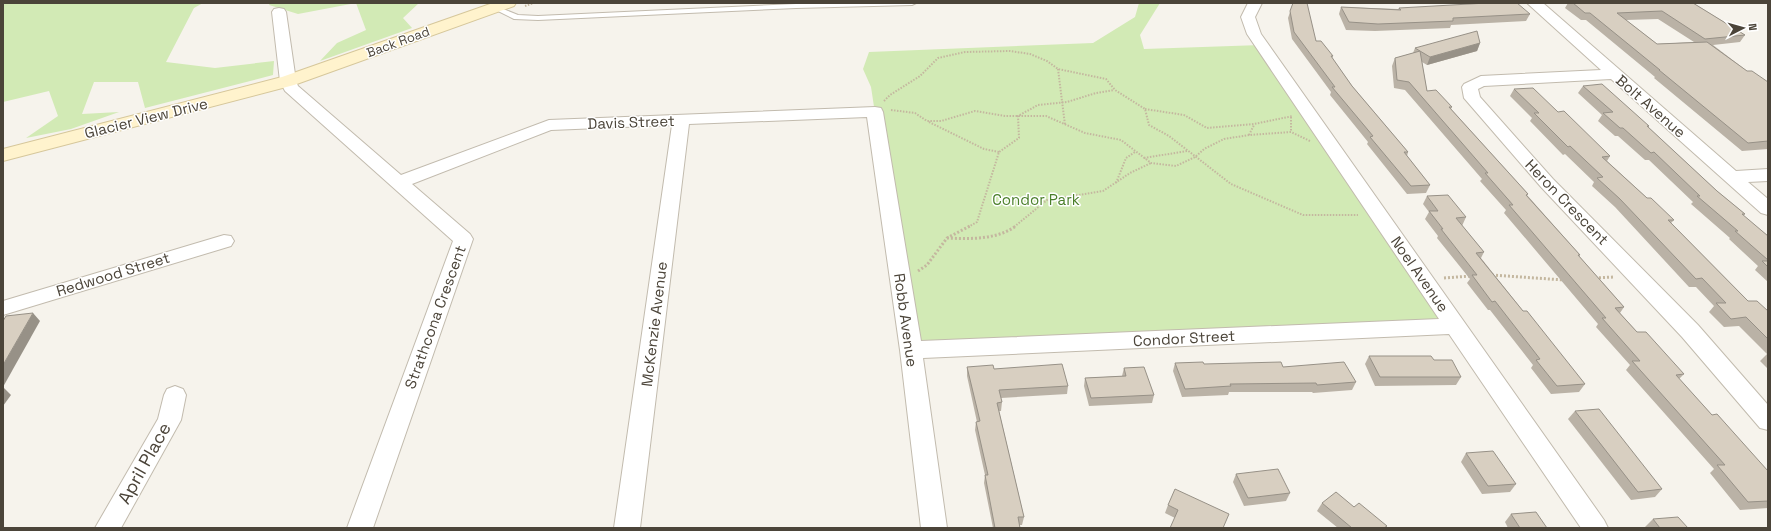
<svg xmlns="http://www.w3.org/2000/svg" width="1771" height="531" font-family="'Space Grotesk',sans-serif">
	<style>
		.green { fill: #d2eab5 }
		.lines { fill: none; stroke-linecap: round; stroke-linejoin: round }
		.lane-casing { stroke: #c2bbae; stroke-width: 2 }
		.street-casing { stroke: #c2bbae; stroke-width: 2 }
		.secondary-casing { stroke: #d6c79b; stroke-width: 2 }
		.path-far1 { stroke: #c4b79f; stroke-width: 2; stroke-dasharray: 1.5 1.5; stroke-linecap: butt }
		.path { stroke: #c4b79f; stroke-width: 3; stroke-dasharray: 2 2; stroke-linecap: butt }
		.lane { fill: #fff; fill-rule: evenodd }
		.street { fill: #fff; fill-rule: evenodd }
		.secondary { fill: #fff3cd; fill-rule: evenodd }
		.wall { fill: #bab2a6; fill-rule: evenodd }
		.shaded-wall { fill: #979187 }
		.building { fill: #d8cfc1; stroke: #979187 }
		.labels { text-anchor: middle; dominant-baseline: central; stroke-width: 3; stroke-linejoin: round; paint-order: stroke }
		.far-street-label { font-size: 13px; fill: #4b4439; stroke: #fff }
		.street-label { font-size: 15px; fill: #4b4439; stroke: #fff }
		.park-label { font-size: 15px; fill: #4a7f2a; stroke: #fff }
		.near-street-label { font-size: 18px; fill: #4b4439; stroke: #fff }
	</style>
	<rect width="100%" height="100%" fill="#f6f3ec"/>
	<g class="green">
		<polygon points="3,3 203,3 194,8 166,62 215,68 274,61 273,75 145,108 138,82 94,82 82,114 119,112 71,129 26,138 58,116 49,91 3,102"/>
		<polygon points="270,3 419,3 403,18 412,28 320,61 337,43 366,30 356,3 298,14 269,5"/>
		<polygon points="1139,3 1160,3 1140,35 1144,49 1261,45 1456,326 911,350 871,87 863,69 869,52 1093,43 1135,17"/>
	</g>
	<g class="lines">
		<defs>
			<polygon id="lane" points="916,3 912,5 796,8 538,20 514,19 492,8 496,6 518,15 538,16 796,4"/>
			<g id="street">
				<polygon points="1248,3 1262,3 1255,17 1261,34 1604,520 1608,528 1581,528 1449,334 923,358 947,528 921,528 900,350 867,117 689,124 640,528 614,528 672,125 551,130 412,184 470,234 473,239 373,528 347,528 453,241 285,91 280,81 272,12 274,9 279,8 284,9 286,12 296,81 298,86 401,175 549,120 875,107 881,108 883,112 921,341 1439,319 1247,34 1241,17"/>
				<polygon points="1527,3 1543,3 1736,171 1768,169 1768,181 1748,182 1768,199 1768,215 1761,213 1611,79 1484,86 1478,89 1480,97 1553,179 1698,325 1768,405 1768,430 1760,428 1682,337 1541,187 1464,98 1462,87 1464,84 1481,76 1601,70"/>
				<polygon points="224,235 231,236 234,241 231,246 3,315 3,301"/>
				<polygon points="175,386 183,389 186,395 181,420 121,528 95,528 158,419 164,395 167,389"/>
			</g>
			<polygon id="secondary" points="493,3 516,3 514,6 294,85 3,161 3,149 282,77"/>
		</defs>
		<use href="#lane" class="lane-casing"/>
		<use href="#street" class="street-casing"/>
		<use href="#secondary" class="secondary-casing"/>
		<g class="path-far1">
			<polyline points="525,6 534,3"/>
			<polyline points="1058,69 1065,125"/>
			<polyline points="884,101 890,95 920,76 938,58 965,52 1010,51 1030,54 1047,61 1058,69 1106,79 1115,90 1145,109 1149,125 1169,136 1231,184 1303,215 1358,215"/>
			<polyline points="1145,109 1184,115 1207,128 1254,124 1293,116"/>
			<polyline points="891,110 915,113 927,121 941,121 975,111 1005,116 1046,116 1085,133 1121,140 1151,163 1176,166 1195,157 1204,149 1224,139 1249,135 1291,132 1310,141"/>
			<polyline points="1291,117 1291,132"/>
			<polyline points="929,122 984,149 999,152"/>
			<polyline points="1249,135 1254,125"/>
			<polyline points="1144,158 1187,151"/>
			<polyline points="1116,183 1126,158 1135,152"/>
			<polyline points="968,227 977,222 999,152 1019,138 1018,116 1038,105 1067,102 1096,93 1114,90"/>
			<polyline points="1014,227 1047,200 1103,191 1130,173 1151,163"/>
		</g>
		<g class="path">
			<path d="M947,238C970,239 996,240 1016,226"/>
			<polyline points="918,271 927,265 947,238 970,226"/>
			<polyline points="1492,275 1564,280"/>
			<polyline points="1444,278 1471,276"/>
			<polyline points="1595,278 1614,277"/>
		</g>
		<use href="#lane" class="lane"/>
		<use href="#street" class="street"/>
		<use href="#secondary" class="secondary"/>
	</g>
	<g class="wall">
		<polygon points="1293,3 1316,41 1333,56 1332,58 1352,86 1408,152 1407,156 1430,185 1426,193 1407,194 1367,144 1368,142 1330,95 1331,92 1292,39 1288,18"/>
		<path d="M1568,3H1693L1745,35L1740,42L1713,45L1747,71L1768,82V149L1742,151L1654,78L1655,77L1586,20H1581L1565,8ZM1658,19L1694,42L1657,44L1626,20Z"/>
		<polygon points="1341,7 1398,9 1399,8 1530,14 1526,21 1451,25 1450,28 1375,31 1346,30 1339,14"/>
		<polygon points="1480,43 1477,51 1427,65 1422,62 1427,91 1452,107 1451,109 1528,194 1527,195 1580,255 1579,256 1624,307 1620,313 1637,332 1684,374 1679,379 1712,415 1768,471 1768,508 1740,510 1710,473 1714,469 1626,370 1630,365 1596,327 1598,324 1504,213 1506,210 1480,181 1482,179 1405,90 1394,88 1392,66 1395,58 1413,53 1415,48"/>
		<polygon points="1583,86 1649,126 1649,128 1717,191 1745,214 1743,216 1768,236 1768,282 1755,270 1758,266 1729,239 1730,238 1691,204 1693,202 1649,160 1645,160 1618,136 1615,136 1598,121 1602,115 1578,93"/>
		<polygon points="1514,89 1558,112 1610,156 1607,161 1647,198 1674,220 1671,223 1748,301 1768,311 1768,369 1760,361 1767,354 1739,326 1724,327 1709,312 1714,306 1696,287 1689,287 1615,207 1592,186 1594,182 1565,154 1563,155 1530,121 1532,118 1510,96"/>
		<polygon points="1427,196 1466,217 1462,226 1484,252 1481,258 1523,311 1585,384 1579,392 1551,394 1531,368 1533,365 1490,310 1488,310 1467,283 1470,279 1437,238 1438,236 1425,219 1429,212 1423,204"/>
		<polygon points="1369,356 1434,360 1461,377 1456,385 1375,386 1365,364"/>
		<polygon points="1175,363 1283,367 1356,382 1352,390 1313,393 1312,392 1229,392 1228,395 1182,397 1173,371"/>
		<polygon points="967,367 994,369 1068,386 1067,394 1001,398 1002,402 1001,411 999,411 1024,517 1022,525 1020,525 1020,528 993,528 984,483 985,475 975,430 976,422 977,422 967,376"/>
		<polygon points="1124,368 1154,395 1152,403 1089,406 1084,386 1085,378 1122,376"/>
		<polygon points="1575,411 1662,489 1655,497 1631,500 1568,419"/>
		<polygon points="1466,453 1516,484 1510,492 1482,494 1461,462"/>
		<polygon points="1236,474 1290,493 1286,501 1244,506 1233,482"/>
		<polygon points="1322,503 1354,507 1387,526 1385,528 1338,528 1317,511"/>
		<polygon points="1168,505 1229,514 1175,518 1165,513"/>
		<polygon points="1511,514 1547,528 1508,528 1505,522"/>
		<polygon points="1653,519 1688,528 1646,528 1645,527"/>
	</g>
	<g class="shaded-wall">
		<polygon points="1480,43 1477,51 1427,65 1430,57"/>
		<polygon points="33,313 40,321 3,387 3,365"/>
		<polygon points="3,387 11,395 3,406"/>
	</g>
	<g class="building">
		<polygon points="1293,3 1307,3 1316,41 1321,41 1333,56 1331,56 1352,86 1408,152 1404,152 1430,185 1411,186 1370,137 1373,136 1332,87 1335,87 1294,32 1290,11"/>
		<polygon points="1487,3 1517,3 1530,14 1453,18 1453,21 1378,24 1349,22 1341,7 1401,10 1399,8"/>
		<polygon points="1573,3 1693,3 1745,35 1705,39 1662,11 1617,13 1657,44 1707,42 1747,71 1752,71 1768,82 1768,141 1748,143 1659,70 1660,70 1590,13 1585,13"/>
		<polygon points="1477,31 1480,43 1430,57 1415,48"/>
		<polygon points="1420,51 1427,91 1436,90 1452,107 1449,107 1528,194 1526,195 1580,255 1578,255 1624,307 1615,308 1637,332 1646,332 1684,374 1676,375 1712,415 1717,414 1768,471 1768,501 1748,502 1717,465 1725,465 1632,361 1640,361 1602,318 1606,318 1509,205 1513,205 1485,173 1488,173 1409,82 1397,80 1395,58"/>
		<polygon points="1602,84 1649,126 1647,126 1717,191 1745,214 1742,214 1768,236 1768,260 1735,231 1738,231 1697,196 1700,196 1654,152 1651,153 1623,128 1620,128 1603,113 1613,112 1583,86"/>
		<polygon points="1533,88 1558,112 1564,111 1610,156 1602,157 1647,198 1651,198 1674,220 1668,220 1748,301 1757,301 1768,311 1768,339 1746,317 1731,319 1716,303 1726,303 1702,278 1696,279 1620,199 1597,178 1603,177 1570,146 1568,147 1534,113 1539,113 1514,89"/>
		<polygon points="1448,195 1466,217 1456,218 1484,252 1476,253 1523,311 1527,311 1585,384 1557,386 1536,360 1540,359 1495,301 1492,302 1472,275 1477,275 1441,229 1443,229 1429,211 1438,211 1427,196"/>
		<polygon points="1762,261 1768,261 1768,267"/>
		<polygon points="33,313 3,365 3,321 6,316"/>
		<polygon points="1369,356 1431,356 1434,360 1452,360 1461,377 1380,377"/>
		<polygon points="1203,362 1204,364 1281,362 1283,367 1344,362 1356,382 1317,385 1316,383 1230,384 1231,386 1185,389 1175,363"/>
		<polygon points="1062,364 1068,386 999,390 1002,402 997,403 1024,517 1018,517 1020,528 995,528 985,475 988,475 976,422 980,421 967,367 993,365 994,369"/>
		<polygon points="1144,367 1154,395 1091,398 1085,378 1126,376 1124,368"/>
		<polygon points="1599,409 1662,489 1638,492 1575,411"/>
		<polygon points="1493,451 1516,484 1488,486 1466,453"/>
		<polygon points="1278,469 1290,493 1248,498 1236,474"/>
		<polygon points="1175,489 1229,514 1223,528 1170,528 1178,510 1168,505"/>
		<polygon points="1336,492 1354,507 1359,503 1387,526 1384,528 1352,528 1322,503"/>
		<polygon points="1536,512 1547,528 1520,528 1511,514"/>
		<polygon points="1678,517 1688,528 1660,528 1653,519"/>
	</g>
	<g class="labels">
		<g class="far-street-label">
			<text transform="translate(398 42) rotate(-20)">Back Road</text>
		</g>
		<g class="street-label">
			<text transform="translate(1651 106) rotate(41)">Bolt Avenue</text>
			<text transform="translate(146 118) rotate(-14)">Glacier View Drive</text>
			<text transform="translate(631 122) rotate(-2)">Davis Street</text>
			<text transform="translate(1567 202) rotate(46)">Heron Crescent</text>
			<text transform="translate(113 274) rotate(-17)">Redwood Street</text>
			<text transform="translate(1420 274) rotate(55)">Noel Avenue</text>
			<text transform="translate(435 317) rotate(-70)">Strathcona Crescent</text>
			<text transform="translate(906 320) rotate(82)">Robb Avenue</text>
			<text transform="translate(654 324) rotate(-83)">McKenzie Avenue</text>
			<text transform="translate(1184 338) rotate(-3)">Condor Street</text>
		</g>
		<g class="park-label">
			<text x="1036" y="199">Condor Park</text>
		</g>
		<g class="near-street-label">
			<text transform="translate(144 463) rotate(-61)">April Place</text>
		</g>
	</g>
	<rect width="1771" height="531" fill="none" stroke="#4b4439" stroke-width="8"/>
	<g transform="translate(1743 28) rotate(84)" stroke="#ffffff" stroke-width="3" paint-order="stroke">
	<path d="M0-3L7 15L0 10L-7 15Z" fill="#4b4439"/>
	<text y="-6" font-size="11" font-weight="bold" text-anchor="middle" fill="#4b4439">N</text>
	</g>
</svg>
